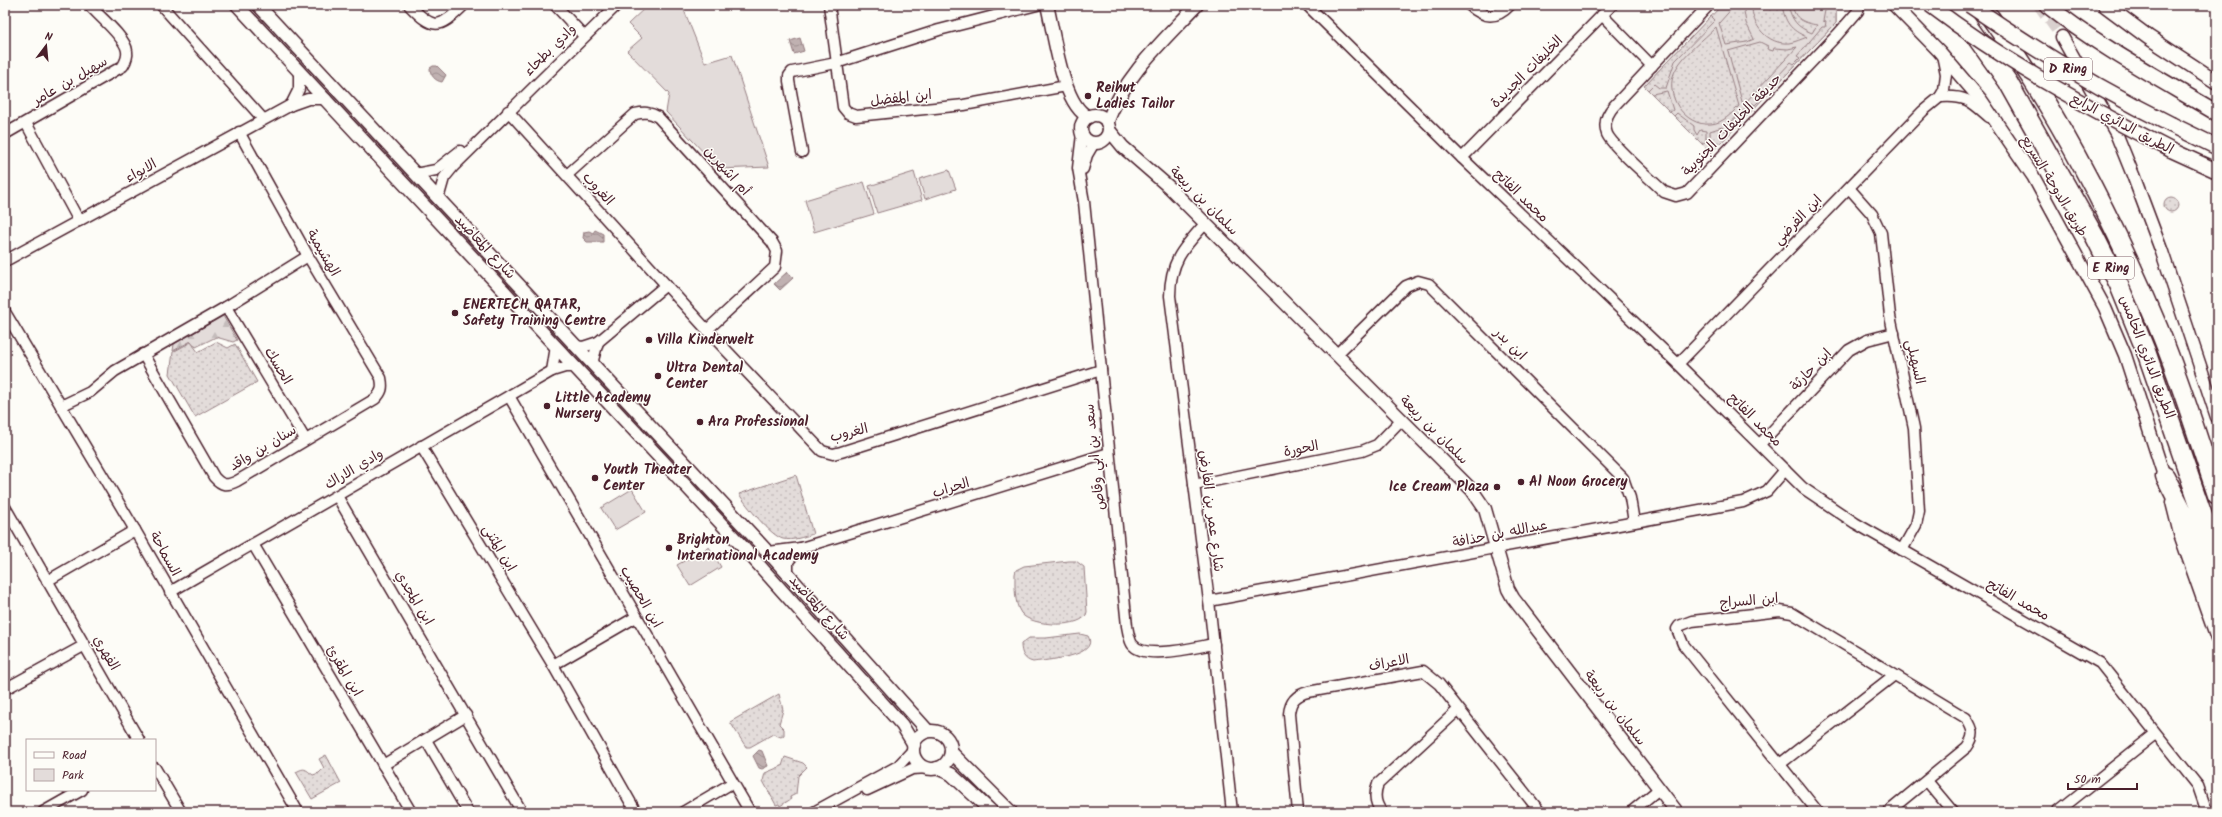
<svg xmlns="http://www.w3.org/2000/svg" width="2222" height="817" font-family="Kalam,'Playpen Sans Arabic',sans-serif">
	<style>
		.forest { fill: url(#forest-firs); stroke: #967e82 }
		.park { fill: #e3dcda; stroke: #967e82 }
		.garden { fill: url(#garden-dots); stroke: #967e82 }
		.water { fill: url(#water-waves); stroke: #91777b }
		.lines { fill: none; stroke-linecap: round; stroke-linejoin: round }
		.tertiary-tunnel { stroke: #d9d0ce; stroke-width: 12; stroke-dasharray: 12 6; stroke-linecap: butt }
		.minor-casing { stroke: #4a1f2b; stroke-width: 13 }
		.tertiary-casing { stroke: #4a1f2b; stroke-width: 15 }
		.secondary-casing { stroke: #4a1f2b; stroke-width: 17 }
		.primary-casing { stroke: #4a1f2b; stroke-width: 18 }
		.motorway-casing { stroke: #4a1f2b; stroke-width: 21 }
		.minor { stroke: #fdfcf7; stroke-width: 10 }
		.tertiary { stroke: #fdfcf7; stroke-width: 12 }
		.secondary { stroke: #fdfcf7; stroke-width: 14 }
		.primary { stroke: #fdfcf7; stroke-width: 15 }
		.motorway { stroke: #fdfcf7; stroke-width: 18 }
		.secondary-bridge-casing { stroke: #4a1f2b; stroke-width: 17; stroke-linecap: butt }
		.primary-bridge-casing { stroke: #4a1f2b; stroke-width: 18; stroke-linecap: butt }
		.secondary-bridge { stroke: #fdfcf7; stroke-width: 14 }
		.primary-bridge { stroke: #fdfcf7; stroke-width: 15 }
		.poi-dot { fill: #4a1f2b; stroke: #fdfcf7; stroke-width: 1.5 }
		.labels { text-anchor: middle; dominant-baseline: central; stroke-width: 3; stroke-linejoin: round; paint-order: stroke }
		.shield { fill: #fdfcf7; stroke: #806168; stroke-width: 1 }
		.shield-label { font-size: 13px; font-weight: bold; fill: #4a1f2b }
		.street-label { font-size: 14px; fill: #4a1f2b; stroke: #fdfcf7 }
		.poi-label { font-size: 14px; font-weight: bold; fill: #4a1f2b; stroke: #fdfcf7; text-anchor: start }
	</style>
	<defs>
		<pattern id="forest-firs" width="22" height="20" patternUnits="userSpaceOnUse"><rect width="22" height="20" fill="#e3dcda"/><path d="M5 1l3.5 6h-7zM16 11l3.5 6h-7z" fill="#c4bcbb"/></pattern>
		<pattern id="garden-dots" width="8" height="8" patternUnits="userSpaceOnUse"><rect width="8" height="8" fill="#e3dcda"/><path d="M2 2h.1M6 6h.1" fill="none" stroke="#c4bcbb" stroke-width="1.8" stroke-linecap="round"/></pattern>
		<pattern id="water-waves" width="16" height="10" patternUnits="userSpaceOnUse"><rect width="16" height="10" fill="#c0b1b1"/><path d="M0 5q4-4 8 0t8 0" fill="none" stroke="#9e8f90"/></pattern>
	</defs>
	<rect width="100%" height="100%" fill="#fdfcf7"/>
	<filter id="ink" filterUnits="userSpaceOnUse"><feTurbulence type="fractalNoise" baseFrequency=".025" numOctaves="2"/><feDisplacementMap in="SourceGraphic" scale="8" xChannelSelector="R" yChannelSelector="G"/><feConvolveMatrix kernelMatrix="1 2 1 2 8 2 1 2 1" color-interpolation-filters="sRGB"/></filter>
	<g filter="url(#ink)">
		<polygon class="forest" points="223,316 237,340 233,342 216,337 196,347 191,341 173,351 174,344"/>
		<g class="park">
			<polygon points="648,5 682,5 705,63 732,55 769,167 719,169 666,112 669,94 627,51 642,38 628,24"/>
			<polygon points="1722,5 1836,5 1836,23 1711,153 1644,86"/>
			<polygon points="949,170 956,189 925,199 919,179"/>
			<polygon points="914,172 922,200 877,213 869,186"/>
			<polygon points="864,182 874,214 814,232 805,200"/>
			<polygon points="632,489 646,512 615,530 601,508"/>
			<polygon points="709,547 721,567 690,586 677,565"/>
		</g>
		<g class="garden">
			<polygon points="1735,5 1743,5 1746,23 1754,39 1747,42 1726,45 1719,23"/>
			<path d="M1752,5H1782C1785,22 1790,30 1807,37C1802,39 1795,42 1789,43C1768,45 1751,25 1752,5Z"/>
			<path d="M1788,5H1793C1793,19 1805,23 1817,25L1812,33C1797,27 1792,21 1788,5Z"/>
			<polygon points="1826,5 1836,5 1836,23 1718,146 1710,138 1710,131 1722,127 1724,131 1731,128 1729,124 1752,103 1755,105 1761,99 1758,96 1772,82 1775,85 1781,79 1778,76 1791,62 1794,64 1800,58 1797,56 1822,27 1825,27 1826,22 1823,21"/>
			<polygon points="1711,16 1715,20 1675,61 1666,88 1659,88 1654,84 1648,90 1644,86"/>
			<path d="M1716,27L1739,106C1731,114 1723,123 1711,124C1684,127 1662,93 1676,69C1685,53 1703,40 1716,27Z"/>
			<polygon points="1760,42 1768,46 1767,49 1773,51 1774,48 1788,49 1797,47 1743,105 1728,51"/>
			<polygon points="1667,91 1673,110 1670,112 1652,94"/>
			<polygon points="1677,113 1694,126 1694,130 1697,135 1700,130 1706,131 1706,141 1702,144 1674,116"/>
			<circle cx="2171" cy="205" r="7"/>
			<polygon points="191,342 198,352 216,342 228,348 235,344 257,382 195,417 170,374 173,352"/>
			<path d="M796,475L813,534C803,537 793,541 783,539C771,536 746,505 739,494Z"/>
			<path d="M1069,561H1076L1084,567L1087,612C1085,629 1030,627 1021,613C1014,603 1015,585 1015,574L1016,570L1024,566Z"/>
			<path d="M1080,634L1088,636C1100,657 1045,660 1033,662C1024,660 1021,653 1021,644L1029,638H1046Z"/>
			<polygon points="779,694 783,710 779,724 784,729 784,735 781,737 773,734 750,747 746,747 730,722"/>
			<path d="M326,755L341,783L312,799L296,772C305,767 305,769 313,775L319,773L324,768L319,759Z"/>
			<polygon points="785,757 803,763 807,767 798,776 796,794 790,797 791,799 780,806 779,804 776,805 763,781 765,773 782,766"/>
		</g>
		<g class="water">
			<polygon points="800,38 804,51 794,54 790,41"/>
			<path d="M433,66H437L446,75L442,82C435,81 430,75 430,68Z"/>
			<polygon points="595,230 603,234 603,242 587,242 583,238 584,232 589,231 593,233"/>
			<polygon points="787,272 793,278 780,290 774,284"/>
			<polygon points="759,750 762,751 768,766 762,769 759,768 753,756"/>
		</g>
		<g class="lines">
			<polyline class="tertiary-tunnel" points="2039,5 2062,37"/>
			<defs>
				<g id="minor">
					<polyline points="161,5 263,119"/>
					<path d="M409,5C433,30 439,30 464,5"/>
					<polyline points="555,5 584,36"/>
					<polyline points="829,5 843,107 848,113 856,116 964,105 1066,86"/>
					<polyline points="1307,5 1462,158 1678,364 1803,488 1855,523 2100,663 2198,786 2207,812"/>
					<path d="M1469,5C1484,18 1496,20 1510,5"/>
					<path d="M1709,5L1614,106C1607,114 1603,123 1607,134C1612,146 1652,180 1664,192L1676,196L1687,193L1838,34L1858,11L1859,5"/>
					<polyline points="1602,15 1652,66"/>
					<path d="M1940,97C1966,95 1971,101 1989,117"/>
					<polyline points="291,105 299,89 299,72"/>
					<polyline points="508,111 707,330 822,451 833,454 841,452 1101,370"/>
					<polyline points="26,123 79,221"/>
					<path d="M5,134L123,66C126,61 128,57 127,51C126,38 98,15 89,5"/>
					<path d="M1082,134L1078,168L1084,202L1127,626C1128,631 1129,639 1132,644C1144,661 1196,647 1214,644"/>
					<polyline points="802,152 789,81 789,76 792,72 836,63 939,30 1037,5"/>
					<polyline points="1462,158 1612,5"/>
					<polyline points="1083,169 1087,155 1094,143"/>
					<polyline points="415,174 436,170 460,151"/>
					<path d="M567,175L635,114C644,112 650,112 658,117L772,242L777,251L775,267L707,330"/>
					<polyline points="1849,188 1872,214 1881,233 1890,316 1914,428 1919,511 1916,525 1902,550"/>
					<polyline points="438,199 444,178 453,167 617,5"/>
					<path d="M1205,224C1183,248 1170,262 1170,296L1209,601L1232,812"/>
					<polyline points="5,261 291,105 308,99 326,99"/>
					<polyline points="226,307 305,439"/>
					<polyline points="5,312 135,530 298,812"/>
					<polyline points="575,346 583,347 598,342 666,285"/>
					<path d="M143,354L214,477C222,486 227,486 237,481L375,399C382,392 383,388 381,378L308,256L239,132"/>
					<polyline points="1337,354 1406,286 1418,281 1429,284 1623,478 1630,498 1634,522"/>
					<polyline points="1678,364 1923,111 1940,97 1944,90 1946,74 1942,55"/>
					<polyline points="595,367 593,360 598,342"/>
					<polyline points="552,371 556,346"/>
					<polyline points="509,396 750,812"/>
					<polyline points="61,406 90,392 115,371 226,307 308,256"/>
					<polyline points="1760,444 1849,350 1867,340 1894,333"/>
					<polyline points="421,446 553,665 636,812"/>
					<polyline points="1194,485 1362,451 1377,445 1402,419"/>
					<polyline points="337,496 522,812"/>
					<polyline points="5,507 139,740"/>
					<polyline points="253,544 411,812"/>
					<polyline points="768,552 801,548 1109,453"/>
					<polyline points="788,575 788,561 800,548"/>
					<polyline points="47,581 135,530"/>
					<polyline points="170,592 552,371 565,367 576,367"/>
					<polyline points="1209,601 1743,502 1767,491 1785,470"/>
					<polyline points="553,665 636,617"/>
					<polyline points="5,689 85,645"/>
					<polyline points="426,740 468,812"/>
					<polyline points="1780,764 1893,676"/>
					<polyline points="383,765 466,715"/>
					<polyline points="155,768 181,812"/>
					<polyline points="1927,781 1953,812"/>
					<polyline points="867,790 912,769 929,768"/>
					<polyline points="43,812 82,790"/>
					<polyline points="683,812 732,783"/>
					<polyline points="814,812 898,766 913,750"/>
					<path d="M1298,812L1289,714C1290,701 1296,695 1308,692L1423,671L1439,684L1540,812"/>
					<path d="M1382,812C1375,804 1374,794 1378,784L1458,710"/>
					<polyline points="1631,812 1659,789"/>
					<path d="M1818,812L1683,644L1677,629L1679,626L1692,621L1780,611L1792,613L1966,718C1974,730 1975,736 1967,747L1888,812"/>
					<polyline points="2057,812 2155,734"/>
				</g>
				<g id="tertiary">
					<polyline points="237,5 742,546 902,725 914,745"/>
					<polyline points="258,5 768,552 928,731"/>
					<path d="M1047,5C1054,32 1062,106 1089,117"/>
					<polyline points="1894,5 1939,51 1981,100 2033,176 2105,308 2125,355 2166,482"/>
					<polyline points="2062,37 2116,133 2133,175 2162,252 2217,417"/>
					<circle cx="1095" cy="129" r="14"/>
					<path d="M1107,123C1124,76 1163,41 1197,5"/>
					<polyline points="1109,130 1123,147 1169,187 1472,490 1485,509 1508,589 1513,598 1677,812"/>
					<polyline points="2172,502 2180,534 2217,639"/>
					<circle cx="932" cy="750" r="19"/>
					<polyline points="951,752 1011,812"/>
					<polyline points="937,768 951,774 992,812"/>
				</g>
				<g id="secondary">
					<polyline points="2105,5 2148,37 2217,82"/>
					<polyline points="2171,150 2217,171"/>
				</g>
				<g id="primary">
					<path d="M2047,5C2099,47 2160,79 2217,113"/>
					<polyline points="2172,125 2217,147"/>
				</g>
				<g id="motorway">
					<polyline points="1953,5 2008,82 2095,237 2119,285 2147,354 2217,556"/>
					<path d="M1990,17C2058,112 2113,219 2158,327C2181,381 2198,439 2217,495"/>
					<polyline points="2165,476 2191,527 2217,601"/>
				</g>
			</defs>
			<use href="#minor" class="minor-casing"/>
			<use href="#tertiary" class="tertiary-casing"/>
			<use href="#secondary" class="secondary-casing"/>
			<use href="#primary" class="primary-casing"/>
			<use href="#motorway" class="motorway-casing"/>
			<use href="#minor" class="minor"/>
			<use href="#tertiary" class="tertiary"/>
			<use href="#secondary" class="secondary"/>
			<use href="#primary" class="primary"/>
			<use href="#motorway" class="motorway"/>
			<defs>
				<path id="secondary-bridge" d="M1930,5C2005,62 2087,107 2171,150"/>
				<path id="primary-bridge" d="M1970,5C2035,50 2101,90 2172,125"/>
			</defs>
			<use href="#secondary-bridge" class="secondary-bridge-casing"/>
			<use href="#primary-bridge" class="primary-bridge-casing"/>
			<use href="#secondary-bridge" class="secondary-bridge"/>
			<use href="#primary-bridge" class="primary-bridge"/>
		</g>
	</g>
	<g class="poi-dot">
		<circle cx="1088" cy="96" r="4"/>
		<circle cx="455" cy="313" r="4"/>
		<circle cx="649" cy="340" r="4"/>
		<circle cx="658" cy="376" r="4"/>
		<circle cx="547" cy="406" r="4"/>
		<circle cx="700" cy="422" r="4"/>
		<circle cx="595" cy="478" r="4"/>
		<circle cx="1521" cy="482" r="4"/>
		<circle cx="1497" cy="487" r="4"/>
		<circle cx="669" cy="548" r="4"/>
	</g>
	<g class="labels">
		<g class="shield">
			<rect x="2044" y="58" width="48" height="22" rx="3"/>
			<rect x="2088" y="257" width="46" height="22" rx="3"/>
		</g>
		<g class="shield-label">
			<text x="2068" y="69">D Ring</text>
			<text x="2111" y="268">E Ring</text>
		</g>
		<g class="street-label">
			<text transform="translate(550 50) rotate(-45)">وادي بطحاء</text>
			<text transform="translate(1527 72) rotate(-45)">الخليفات الجديدة</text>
			<text transform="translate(70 81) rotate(-30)">سهيل بن عامر</text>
			<text transform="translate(901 98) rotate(-6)">ابن المفضل</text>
			<text transform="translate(2122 124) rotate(28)">الطريق الدائري الرابع</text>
			<text transform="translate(1732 125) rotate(-46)">حديقة الخليفات الجنوبية</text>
			<text transform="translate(141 171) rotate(-29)">الابواء</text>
			<text transform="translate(727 171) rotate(48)">أم اشهرين</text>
			<text transform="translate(2054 186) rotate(59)">طريق الدوحة السريع</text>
			<text transform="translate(598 189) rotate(48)">الغروب</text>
			<text transform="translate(1521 196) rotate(44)">محمد الفاتح</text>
			<text transform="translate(1204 201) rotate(45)">سلمان بن ربيعة</text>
			<text transform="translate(1798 220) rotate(-46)">ابن الفرضي</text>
			<text transform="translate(485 247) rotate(47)">شارع المعاضيد</text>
			<text transform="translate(323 253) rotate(60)">الهشيمية</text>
			<text transform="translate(1510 344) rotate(45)">ابن بدر</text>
			<text transform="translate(2147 357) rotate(69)">الطريق الدائري الخامس</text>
			<text transform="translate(1915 362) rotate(77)">السهيلي</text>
			<text transform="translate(278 366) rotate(59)">الحسك</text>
			<text transform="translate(1811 370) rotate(-46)">ابن حارثة</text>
			<text transform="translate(1755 420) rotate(45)">محمد الفاتح</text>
			<text transform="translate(1434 430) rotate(45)">سلمان بن ربيعة</text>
			<text transform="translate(849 433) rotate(-14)">الغروب</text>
			<text transform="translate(263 448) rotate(-31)">سنان بن واقد</text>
			<text transform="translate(1301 449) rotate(-11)">الحورة</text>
			<text transform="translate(1095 457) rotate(-96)">سعد بن ابي وقاص</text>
			<text transform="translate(354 469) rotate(-31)">وادي الاراك</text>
			<text transform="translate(951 488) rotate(-17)">الحراب</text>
			<text transform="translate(1211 511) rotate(83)">شارع عمر بن الفارض</text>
			<text transform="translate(1500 534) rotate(-11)">عبدالله بن حذافة</text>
			<text transform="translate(499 548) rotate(59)">ابن المثنى</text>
			<text transform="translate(165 554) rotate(61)">السماحة</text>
			<text transform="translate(641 597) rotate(60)">ابن الحصيب</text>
			<text transform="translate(414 598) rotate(59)">ابن المجدي</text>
			<text transform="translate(2018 600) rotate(30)">محمد الفاتح</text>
			<text transform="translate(1749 601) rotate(-5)">ابن السراج</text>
			<text transform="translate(819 608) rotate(48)">شارع المعاضيد</text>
			<text transform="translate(106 653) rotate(60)">الفهري</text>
			<text transform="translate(1389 663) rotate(-11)">الاعراف</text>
			<text transform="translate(344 671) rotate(59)">ابن المقرئ</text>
			<text transform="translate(1615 708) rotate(52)">سلمان بن ربيعة</text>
		</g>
		<g class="poi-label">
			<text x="1096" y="88">Reihut<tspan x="1096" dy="16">Ladies Tailor</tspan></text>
			<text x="463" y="305">ENERTECH QATAR,<tspan x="463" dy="16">Safety Training Centre</tspan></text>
			<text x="657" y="340">Villa Kinderwelt</text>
			<text x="666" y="368">Ultra Dental<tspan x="666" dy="16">Center</tspan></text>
			<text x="555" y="398">Little Academy<tspan x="555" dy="16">Nursery</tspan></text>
			<text x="708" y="422">Ara Professional</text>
			<text x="603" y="470">Youth Theater<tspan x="603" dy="16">Center</tspan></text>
			<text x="1529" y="482">Al Noon Grocery</text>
			<text x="1489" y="487" text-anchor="end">Ice Cream Plaza</text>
			<text x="677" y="540">Brighton<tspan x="677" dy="16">International Academy</tspan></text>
		</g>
	</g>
	<rect width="2222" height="817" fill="none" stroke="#fdfcf7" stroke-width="20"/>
	<rect x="10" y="10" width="2202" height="797" fill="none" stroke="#4a1f2b" stroke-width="1.5" filter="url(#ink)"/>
	<rect x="26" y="739" width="130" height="52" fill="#fdfcf7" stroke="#b5a4a5"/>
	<rect x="34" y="752" width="20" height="6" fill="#fdfcf7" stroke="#b5a4a5"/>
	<text x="62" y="759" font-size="12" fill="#4a1f2b">Road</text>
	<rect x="34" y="769" width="20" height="12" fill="#e3dcda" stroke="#b5a4a5"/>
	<text x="62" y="779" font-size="12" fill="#4a1f2b">Park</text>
	<g transform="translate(46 46) rotate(16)" stroke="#fdfcf7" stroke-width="3" paint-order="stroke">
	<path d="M0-3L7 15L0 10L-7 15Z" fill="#4a1f2b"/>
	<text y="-6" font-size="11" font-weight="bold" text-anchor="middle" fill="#4a1f2b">N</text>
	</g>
	<path d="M2068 783v6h69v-6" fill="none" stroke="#4a1f2b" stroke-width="2"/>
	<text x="2074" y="783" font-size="12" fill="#4a1f2b" stroke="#fdfcf7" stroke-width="3" paint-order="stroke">50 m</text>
</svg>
